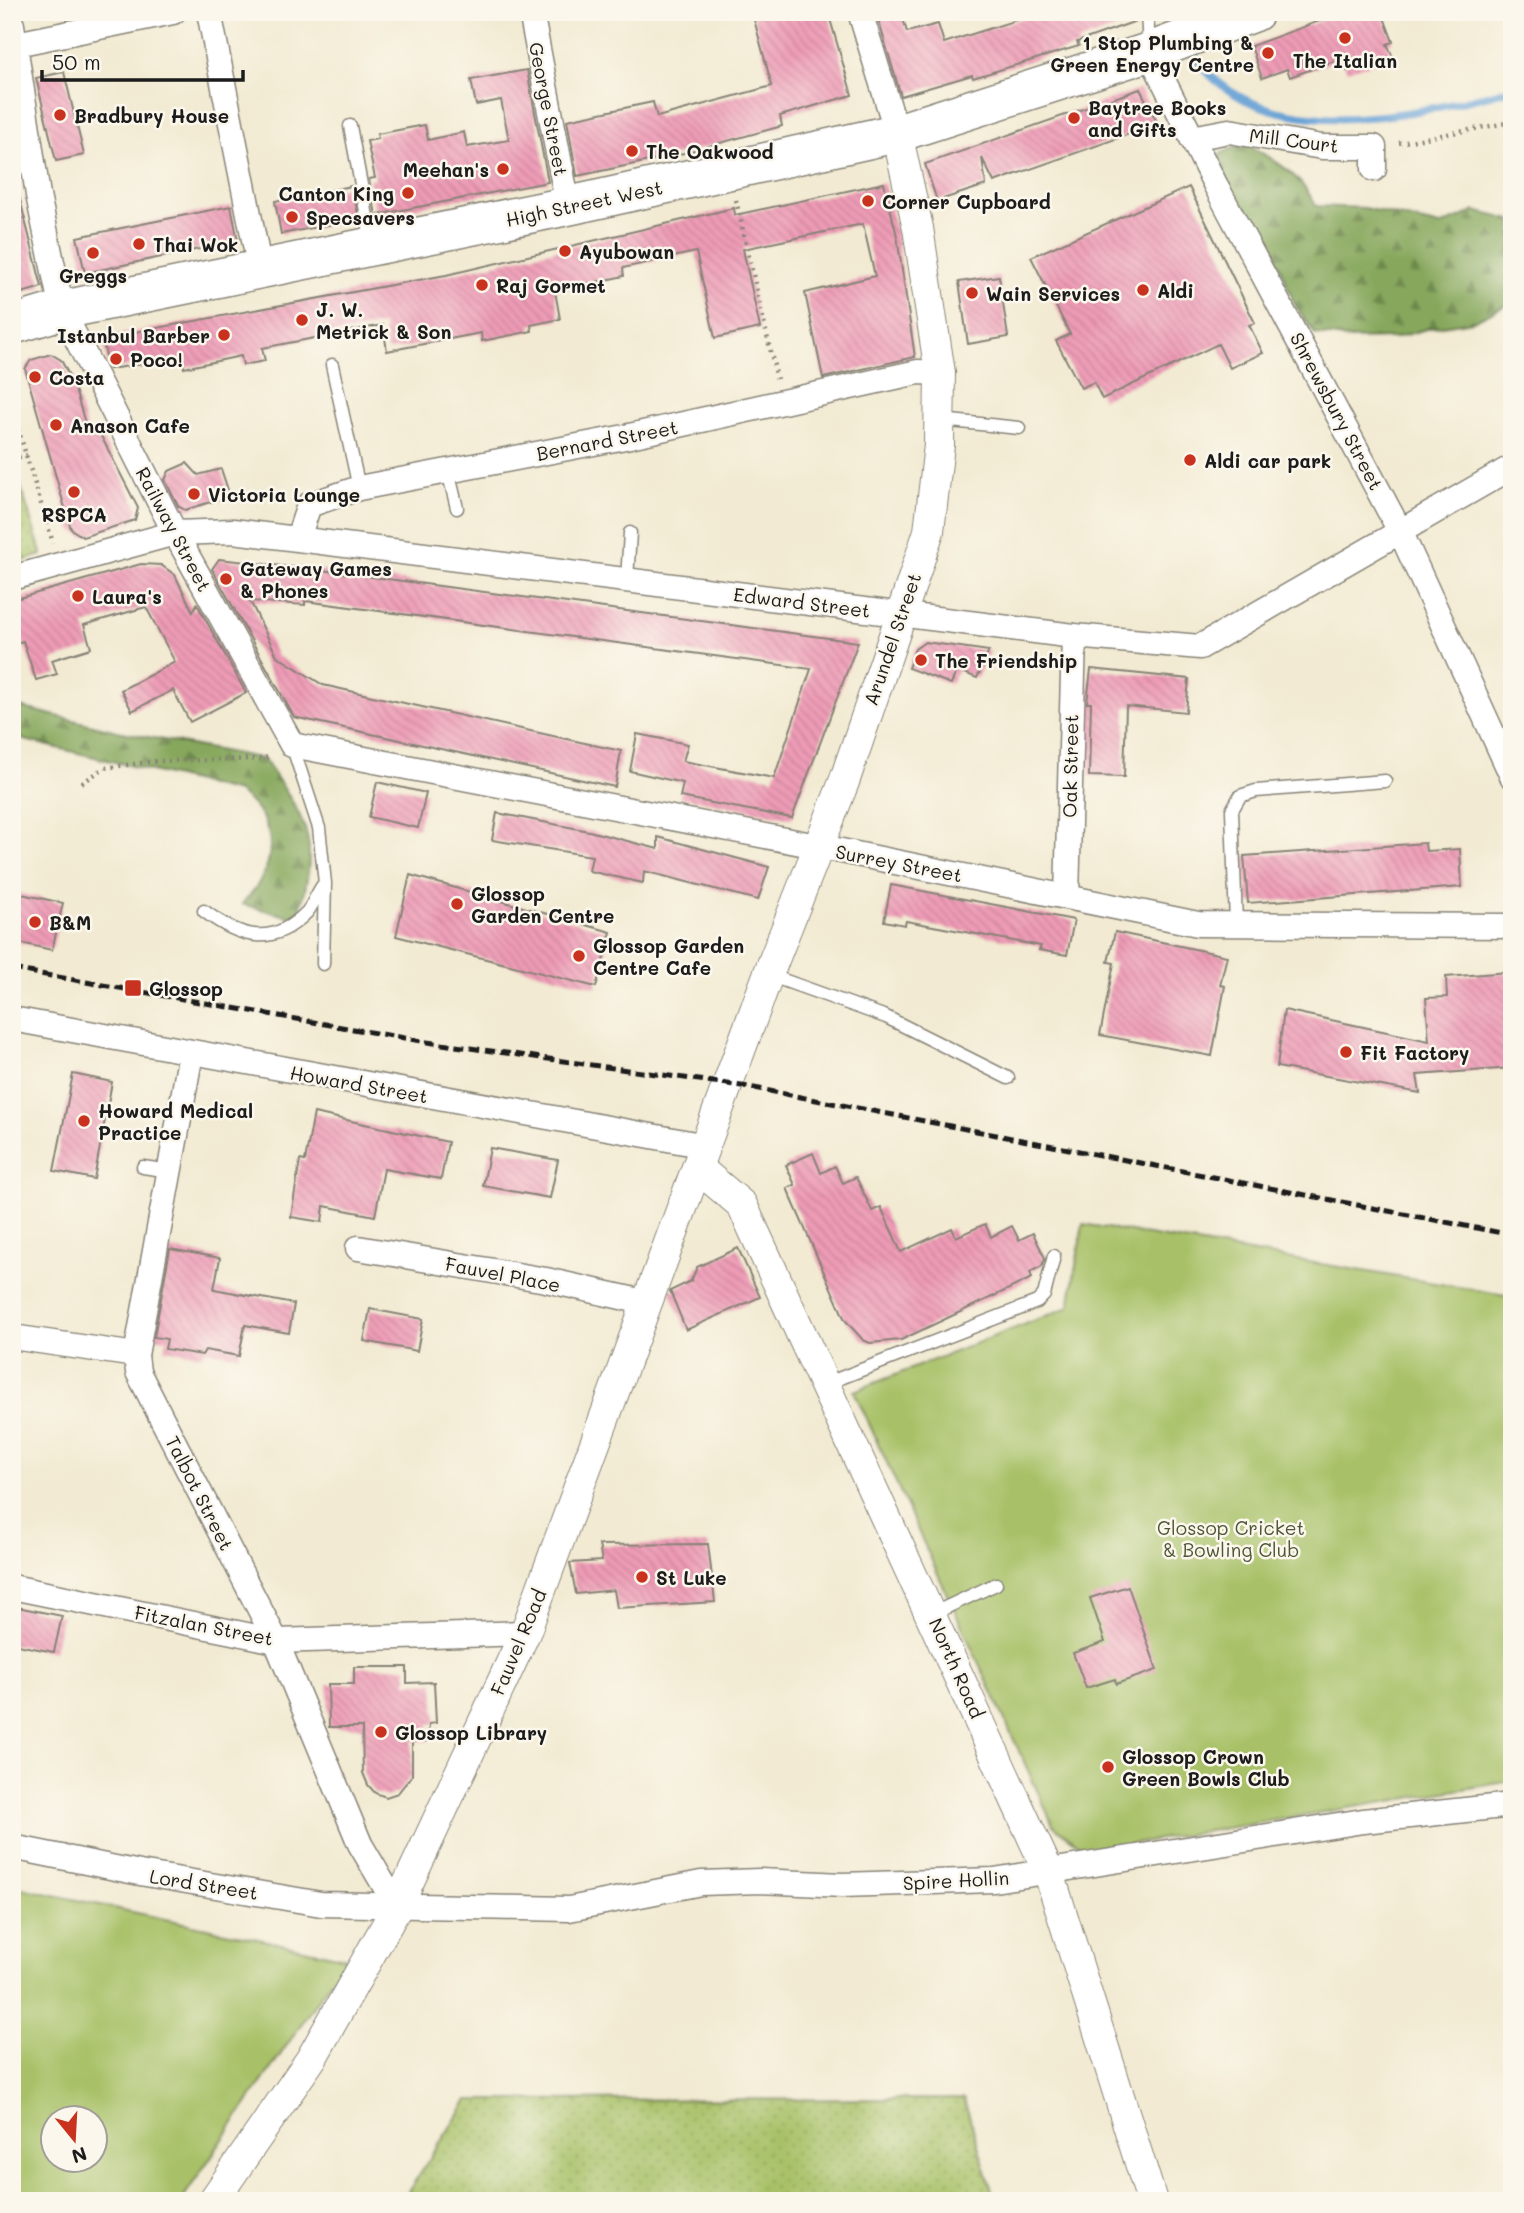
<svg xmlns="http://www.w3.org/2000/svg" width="1524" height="2213" font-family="Mali,sans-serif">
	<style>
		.grass { fill: url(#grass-dots); stroke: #626e42; stroke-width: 2 }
		.forest { fill: url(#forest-firs); stroke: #51623c; stroke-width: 2 }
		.park { fill: #a8c167; stroke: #626e42; stroke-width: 2; fill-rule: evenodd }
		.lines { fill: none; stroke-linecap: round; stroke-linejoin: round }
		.stream { stroke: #65a0d5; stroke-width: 8 }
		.building { fill: url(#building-back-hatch) }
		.service-casing { stroke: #878377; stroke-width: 15 }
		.minor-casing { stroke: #878377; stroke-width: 27 }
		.tertiary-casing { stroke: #878377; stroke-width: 32 }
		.primary-casing { stroke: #878377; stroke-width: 41 }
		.path { stroke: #878377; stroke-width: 4.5; stroke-dasharray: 2 5; stroke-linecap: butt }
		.service { stroke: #fff; stroke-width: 12 }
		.minor { stroke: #fff; stroke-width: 24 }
		.tertiary { stroke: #fff; stroke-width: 30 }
		.primary { stroke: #fff; stroke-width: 38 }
		.rail { stroke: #1c1c1c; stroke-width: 5; stroke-dasharray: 10 5; stroke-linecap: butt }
		.poi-dot { fill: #c8321e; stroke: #fbf7ec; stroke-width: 2.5 }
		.labels { text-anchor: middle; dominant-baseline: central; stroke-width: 5; stroke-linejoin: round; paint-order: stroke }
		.poi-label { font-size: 19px; font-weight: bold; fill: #1c1c1c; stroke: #fbf7ec; text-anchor: start }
		.street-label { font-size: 19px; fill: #1c1c1c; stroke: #fbf7ec }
		.park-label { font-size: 19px; fill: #4d5636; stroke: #fbf7ec }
	</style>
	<defs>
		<pattern id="grass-dots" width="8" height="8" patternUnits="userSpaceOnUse" patternTransform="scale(1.75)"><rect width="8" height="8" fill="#a8c167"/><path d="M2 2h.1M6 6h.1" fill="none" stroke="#90a559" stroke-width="1.8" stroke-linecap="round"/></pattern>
		<pattern id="forest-firs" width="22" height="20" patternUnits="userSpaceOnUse" patternTransform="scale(1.75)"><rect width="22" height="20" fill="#86a75c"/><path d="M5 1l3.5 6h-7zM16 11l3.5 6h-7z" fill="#6d874b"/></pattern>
		<pattern id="building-back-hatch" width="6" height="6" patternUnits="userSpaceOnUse" patternTransform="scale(1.75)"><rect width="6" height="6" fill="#ee9bb6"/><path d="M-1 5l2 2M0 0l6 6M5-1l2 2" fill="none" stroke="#cc859c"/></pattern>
	</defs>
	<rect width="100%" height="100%" fill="#fbf7ec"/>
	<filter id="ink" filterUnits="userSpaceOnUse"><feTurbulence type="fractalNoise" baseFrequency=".0143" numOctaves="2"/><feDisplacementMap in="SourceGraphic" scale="14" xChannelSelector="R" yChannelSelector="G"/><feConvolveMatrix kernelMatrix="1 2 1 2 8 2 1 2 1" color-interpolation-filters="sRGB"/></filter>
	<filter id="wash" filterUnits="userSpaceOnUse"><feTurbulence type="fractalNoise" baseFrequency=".00686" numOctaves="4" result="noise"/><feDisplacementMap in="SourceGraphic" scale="28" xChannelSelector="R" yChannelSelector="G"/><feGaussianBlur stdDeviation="1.57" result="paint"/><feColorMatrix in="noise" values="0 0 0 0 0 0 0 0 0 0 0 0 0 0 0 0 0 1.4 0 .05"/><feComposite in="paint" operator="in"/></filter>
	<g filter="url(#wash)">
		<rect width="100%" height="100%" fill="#f2ead2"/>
		<g class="grass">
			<polygon points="12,459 42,555 12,564"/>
			<polygon points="964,2099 995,2201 402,2201 468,2100"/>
		</g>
		<g class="forest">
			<path d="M1244,143C1276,160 1300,174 1316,206L1365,208L1440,226L1475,211L1512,220V302L1473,321L1430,328L1395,338L1351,339L1315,334L1295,305L1279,264L1263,250L1242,202L1219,178L1220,154Z"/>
			<path d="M12,705L117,731L264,759C310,827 320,836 298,919L242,904C278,867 282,824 238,792L12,737Z"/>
		</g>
		<g class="park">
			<polygon points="1083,1224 1512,1296 1512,1781 1087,1851 1053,1825 854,1391 1069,1307"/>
			<path d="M12,1886L346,1958L181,2201H12ZM52,2118H94V2160H52Z"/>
		</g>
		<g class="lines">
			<g class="stream">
				<polyline points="1168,12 1179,30"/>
				<path d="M1189,48C1252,154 1415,116 1512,89"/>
			</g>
		</g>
		<g id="blocks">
			<g class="building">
				<polygon points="752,12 828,12 852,95 780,116 782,126 673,156 577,176 567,120 653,102 657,117 772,86"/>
				<polygon points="876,12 901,12 907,32 938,24 944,43 1042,12 1138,12 1139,20 1077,42 1079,46 973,78 972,75 901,96"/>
				<polygon points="1344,12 1382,12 1393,42 1387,44 1393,57 1347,71 1340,59 1290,77 1287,69 1262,78 1251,46"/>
				<polygon points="527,70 548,182 376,215 369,179 375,178 367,141 378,139 377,134 425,125 428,140 464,132 467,147 509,140 501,100 476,105 471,80"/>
				<polygon points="64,72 84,155 56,161 36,78"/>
				<polygon points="1140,89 1158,124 994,182 982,158 986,185 937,201 925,164"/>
				<polygon points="884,183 897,236 915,357 823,378 805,293 875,276 863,224 743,249 760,328 715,338 696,252 623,268 624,276 555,291 560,319 531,325 532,331 482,341 481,333 387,351 383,325 262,348 265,361 243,365 241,356 184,368 183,362 164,366 163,361 109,369 102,338 446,275 734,208 735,215"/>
				<polygon points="352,186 359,219 281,234 275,201"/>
				<polygon points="1189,187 1255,323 1249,325 1263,353 1230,368 1218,344 1102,399 1094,382 1081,388 1056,341 1070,334 1031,257"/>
				<polygon points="18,192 42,287 12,296 12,193"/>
				<polygon points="231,206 238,241 85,273 77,237"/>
				<polygon points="999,276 1008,337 968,344 959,282"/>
				<polygon points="51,354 61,360 73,383 88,433 98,430 138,508 135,520 83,537 71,529 25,369 31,360"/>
				<polygon points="187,463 198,475 221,469 230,496 185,510 178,506 165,480 169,471"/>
				<polygon points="219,559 328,571 858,642 792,818 680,797 683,783 630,771 637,734 688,744 683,761 774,778 811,669 305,601 305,605 250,601 277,656 323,685 621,751 615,787 294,717 212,569"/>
				<polygon points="141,564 161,565 175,575 193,612 197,604 246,693 190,722 173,690 132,711 121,690 175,662 146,607 84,625 91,648 52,660 57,674 36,680 23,641 12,644 12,600"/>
				<polygon points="925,642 989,651 977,678 957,670 951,684 908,668 915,649"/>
				<polygon points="1091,669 1189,679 1186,712 1126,706 1124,777 1089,776 1091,703 1087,703"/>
				<polygon points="377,782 426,793 418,828 369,817"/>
				<polygon points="497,813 589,831 658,849 658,837 769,867 758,900 644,871 643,883 589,871 592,856 492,840"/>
				<polygon points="1425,843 1426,851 1460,849 1462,887 1248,903 1244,856"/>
				<polygon points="410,875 611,932 596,987 396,936"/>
				<polygon points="891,885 1074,920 1067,955 1039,950 1041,946 906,921 905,925 884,921"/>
				<polygon points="12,892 63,903 52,950 12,941"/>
				<polygon points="1115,932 1227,956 1220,985 1225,986 1212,1056 1100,1035 1114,963 1108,962"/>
				<polygon points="1508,972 1509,990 1512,990 1512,1068 1417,1075 1420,1093 1277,1067 1284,1010 1429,1041 1426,998 1447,997 1446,977"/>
				<polygon points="73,1074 112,1082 94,1179 54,1171"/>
				<polygon points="314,1113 448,1142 441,1179 384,1169 375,1216 324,1206 322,1222 291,1217 300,1160 305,1161"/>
				<polygon points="490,1148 558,1160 550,1198 483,1186"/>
				<polygon points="813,1153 821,1173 835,1166 843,1183 856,1177 872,1211 881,1207 901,1252 952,1228 956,1237 985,1224 991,1237 1012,1226 1019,1240 1033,1233 1045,1258 1042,1266 1030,1272 1032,1278 901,1340 870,1343 863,1340 845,1320 787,1188 795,1185 786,1165"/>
				<polygon points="738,1248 760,1297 686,1330 670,1291 691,1281 697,1267"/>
				<polygon points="170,1249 220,1258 214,1289 294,1304 289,1333 245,1325 239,1356 205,1350 202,1355 165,1349 167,1339 154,1337"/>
				<polygon points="370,1309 423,1319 417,1351 364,1341"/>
				<polygon points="708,1544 715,1602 617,1608 614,1590 576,1594 570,1563 602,1561 599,1545"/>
				<polygon points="1128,1586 1157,1670 1116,1684 1115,1679 1086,1688 1073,1653 1105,1642 1090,1598"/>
				<polygon points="12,1606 62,1616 54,1652 12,1644"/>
				<polygon points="354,1667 407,1667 407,1683 434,1682 436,1723 429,1724 428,1741 412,1741 412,1775 398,1793 386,1797 375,1793 368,1785 363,1773 362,1727 329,1727 328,1684 354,1684"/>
			</g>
		</g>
	</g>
	<g filter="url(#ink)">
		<use href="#blocks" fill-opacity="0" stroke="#878377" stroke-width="2"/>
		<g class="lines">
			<defs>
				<g id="service">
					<polyline points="1147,12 1149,48"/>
					<polyline points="350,126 372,243"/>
					<polyline points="332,365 359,488"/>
					<polyline points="941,420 1019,428"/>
					<polyline points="448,471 457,508"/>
					<polyline points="627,579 630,533"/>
					<polyline points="292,745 319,828 325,883 323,964"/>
					<path d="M204,911C240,938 272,948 307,912C314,904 317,892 324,884"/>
					<polyline points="1236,924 1232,810 1240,796 1256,791 1385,781"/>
					<polyline points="769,975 886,1017 1008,1078"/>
					<polyline points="143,1167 170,1171"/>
					<polyline points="825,1384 1037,1302 1044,1295 1054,1256"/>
					<polyline points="932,1614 996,1584"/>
				</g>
				<g id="minor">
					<polyline points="209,12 260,270"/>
					<polyline points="531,12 568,206"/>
					<polyline points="860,12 897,133"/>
					<polyline points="12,25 38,195 62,310 175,533 292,745 817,846 1198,924 1512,926"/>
					<polyline points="16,44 173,12"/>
					<polyline points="1149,52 1216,186 1401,533 1512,776"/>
					<polyline points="1192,138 1229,131 1322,147 1374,147 1374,169"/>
					<polyline points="298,538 309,505 359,488 625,437 918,372 940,373"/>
					<polyline points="12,578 175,533 233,531 1074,636 1200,647 1512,467"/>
					<polyline points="1067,897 1074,636"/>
					<polyline points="12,1019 706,1146"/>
					<polyline points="191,1053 136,1355 138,1372 276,1641 360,1844 397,1907"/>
					<polyline points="358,1248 546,1280 648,1303"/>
					<polyline points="12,1337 136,1355"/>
					<polyline points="12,1587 276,1641 525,1633"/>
					<polyline points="12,1847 140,1873 321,1904 569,1909 701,1883 760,1881 842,1885 994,1880 1363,1821 1512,1805"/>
				</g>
				<g id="tertiary">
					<polyline points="698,1168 742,1205 1049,1873 1152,2201"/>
					<polyline points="213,2201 311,2059 397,1907 525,1633 768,975 844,782 901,615 929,531 939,445 940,373 918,228 897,133"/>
				</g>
				<polyline id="primary" points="12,325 62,310 568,206 897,133 1149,52 1255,12"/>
			</defs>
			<use href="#service" class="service-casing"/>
			<use href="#minor" class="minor-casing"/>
			<use href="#tertiary" class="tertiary-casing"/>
			<use href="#primary" class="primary-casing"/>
			<g class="path">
				<polyline points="1399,143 1512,122"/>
				<polyline points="736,200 777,379"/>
				<polyline points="12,409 53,543"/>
				<polyline points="12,459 27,455"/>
				<polyline points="82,783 104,768 157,761 264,759 269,756"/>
			</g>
			<use href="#service" class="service"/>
			<use href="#minor" class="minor"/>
			<use href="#tertiary" class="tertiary"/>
			<use href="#primary" class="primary"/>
			<polyline class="rail" points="12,969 427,1042 749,1087 1512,1235"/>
		</g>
	</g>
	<g class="poi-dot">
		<circle cx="1345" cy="38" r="7"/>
		<circle cx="1268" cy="53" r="7"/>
		<circle cx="60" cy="115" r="7"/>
		<circle cx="1074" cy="118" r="7"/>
		<circle cx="632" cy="151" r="7"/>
		<circle cx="503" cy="169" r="7"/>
		<circle cx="408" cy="193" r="7"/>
		<circle cx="868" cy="201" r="7"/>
		<circle cx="292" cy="217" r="7"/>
		<circle cx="139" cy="244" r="7"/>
		<circle cx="565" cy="251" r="7"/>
		<circle cx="93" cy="253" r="7"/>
		<circle cx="482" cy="285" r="7"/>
		<circle cx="1143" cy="290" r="7"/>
		<circle cx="972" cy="293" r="7"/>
		<circle cx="302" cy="320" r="7"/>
		<circle cx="224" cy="335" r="7"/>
		<circle cx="116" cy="359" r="7"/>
		<circle cx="35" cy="377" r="7"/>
		<circle cx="56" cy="425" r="7"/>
		<circle cx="1190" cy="460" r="7"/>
		<circle cx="74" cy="492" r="7"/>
		<circle cx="194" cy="494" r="7"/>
		<circle cx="226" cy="579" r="7"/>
		<circle cx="78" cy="596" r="7"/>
		<circle cx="921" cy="660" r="7"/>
		<circle cx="457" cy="904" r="7"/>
		<circle cx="35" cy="922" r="7"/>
		<circle cx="579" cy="956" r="7"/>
		<rect x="124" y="979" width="18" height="18" rx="3.5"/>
		<circle cx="1346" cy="1052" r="7"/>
		<circle cx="84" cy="1121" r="7"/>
		<circle cx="642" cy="1577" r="7"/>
		<circle cx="381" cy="1732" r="7"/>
		<circle cx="1108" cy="1767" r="7"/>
	</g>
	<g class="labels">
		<g class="poi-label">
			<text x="1254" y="42" text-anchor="end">1 Stop Plumbing &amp;<tspan x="1254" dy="22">Green Energy Centre</tspan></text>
			<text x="1345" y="60" text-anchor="middle">The Italian</text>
			<text x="1088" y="107">Baytree Books<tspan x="1088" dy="22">and Gifts</tspan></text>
			<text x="74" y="115">Bradbury House</text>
			<text x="646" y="151">The Oakwood</text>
			<text x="489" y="169" text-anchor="end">Meehan's</text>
			<text x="394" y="193" text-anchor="end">Canton King</text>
			<text x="882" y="201">Corner Cupboard</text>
			<text x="306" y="217">Specsavers</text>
			<text x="153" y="244">Thai Wok</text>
			<text x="579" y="251">Ayubowan</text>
			<text x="93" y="275" text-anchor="middle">Greggs</text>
			<text x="496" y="285">Raj Gormet</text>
			<text x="1157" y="290">Aldi</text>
			<text x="986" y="293">Wain Services</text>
			<text x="316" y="309">J. W.<tspan x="316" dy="22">Metrick &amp; Son</tspan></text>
			<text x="210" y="335" text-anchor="end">Istanbul Barber</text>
			<text x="130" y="359">Poco!</text>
			<text x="49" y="377">Costa</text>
			<text x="70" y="425">Anason Cafe</text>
			<text x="1204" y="460">Aldi car park</text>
			<text x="208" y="494">Victoria Lounge</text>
			<text x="74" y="514" text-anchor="middle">RSPCA</text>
			<text x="240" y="568">Gateway Games<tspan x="240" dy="22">&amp; Phones</tspan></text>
			<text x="92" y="596">Laura's</text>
			<text x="935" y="660">The Friendship</text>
			<text x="471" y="893">Glossop<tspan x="471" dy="22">Garden Centre</tspan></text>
			<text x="49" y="922">B&amp;M</text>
			<text x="593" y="945">Glossop Garden<tspan x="593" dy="22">Centre Cafe</tspan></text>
			<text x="149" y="988">Glossop</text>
			<text x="1360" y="1052">Fit Factory</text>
			<text x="98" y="1110">Howard Medical<tspan x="98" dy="22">Practice</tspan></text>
			<text x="656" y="1577">St Luke</text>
			<text x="395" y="1732">Glossop Library</text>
			<text x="1122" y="1756">Glossop Crown<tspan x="1122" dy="22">Green Bowls Club</tspan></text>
		</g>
		<g class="street-label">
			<text transform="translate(549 109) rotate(79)">George Street</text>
			<text transform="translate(1294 140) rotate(7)">Mill Court</text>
			<text transform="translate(584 203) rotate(-12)">High Street West</text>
			<text transform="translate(1337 411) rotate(62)">Shrewsbury Street</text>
			<text transform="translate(607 440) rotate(-11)">Bernard Street</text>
			<text transform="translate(174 529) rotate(62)">Railway Street</text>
			<text transform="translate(802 602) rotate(7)">Edward Street</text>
			<text transform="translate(892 639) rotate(-71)">Arundel Street</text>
			<text transform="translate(1070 766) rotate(-89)">Oak Street</text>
			<text transform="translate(899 863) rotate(11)">Surrey Street</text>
			<text transform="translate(359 1084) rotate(10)">Howard Street</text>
			<text transform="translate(503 1274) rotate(11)">Fauvel Place</text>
			<text transform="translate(200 1493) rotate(63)">Talbot Street</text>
			<text transform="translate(204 1625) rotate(11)">Fitzalan Street</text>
			<text transform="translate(518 1642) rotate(-67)">Fauvel Road</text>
			<text transform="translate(957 1668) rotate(66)">North Road</text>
			<text transform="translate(956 1880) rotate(-3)">Spire Hollin</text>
			<text transform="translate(204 1884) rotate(9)">Lord Street</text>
		</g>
		<g class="park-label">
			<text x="1231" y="1527">Glossop Cricket<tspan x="1231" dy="22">&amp; Bowling Club</tspan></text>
		</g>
	</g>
	<rect width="1524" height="2213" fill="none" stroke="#fbf7ec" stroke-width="42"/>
	<g transform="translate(74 2139) rotate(162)"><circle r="33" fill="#fbf7ec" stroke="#a29f99" stroke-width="2"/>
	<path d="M0-5L12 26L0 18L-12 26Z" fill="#c8321e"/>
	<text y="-10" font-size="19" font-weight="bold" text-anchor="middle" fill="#1c1c1c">N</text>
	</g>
	<path d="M42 70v10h201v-10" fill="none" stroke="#1c1c1c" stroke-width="3.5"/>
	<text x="52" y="70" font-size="21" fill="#1c1c1c" stroke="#fbf7ec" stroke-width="5" paint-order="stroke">50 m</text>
</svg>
